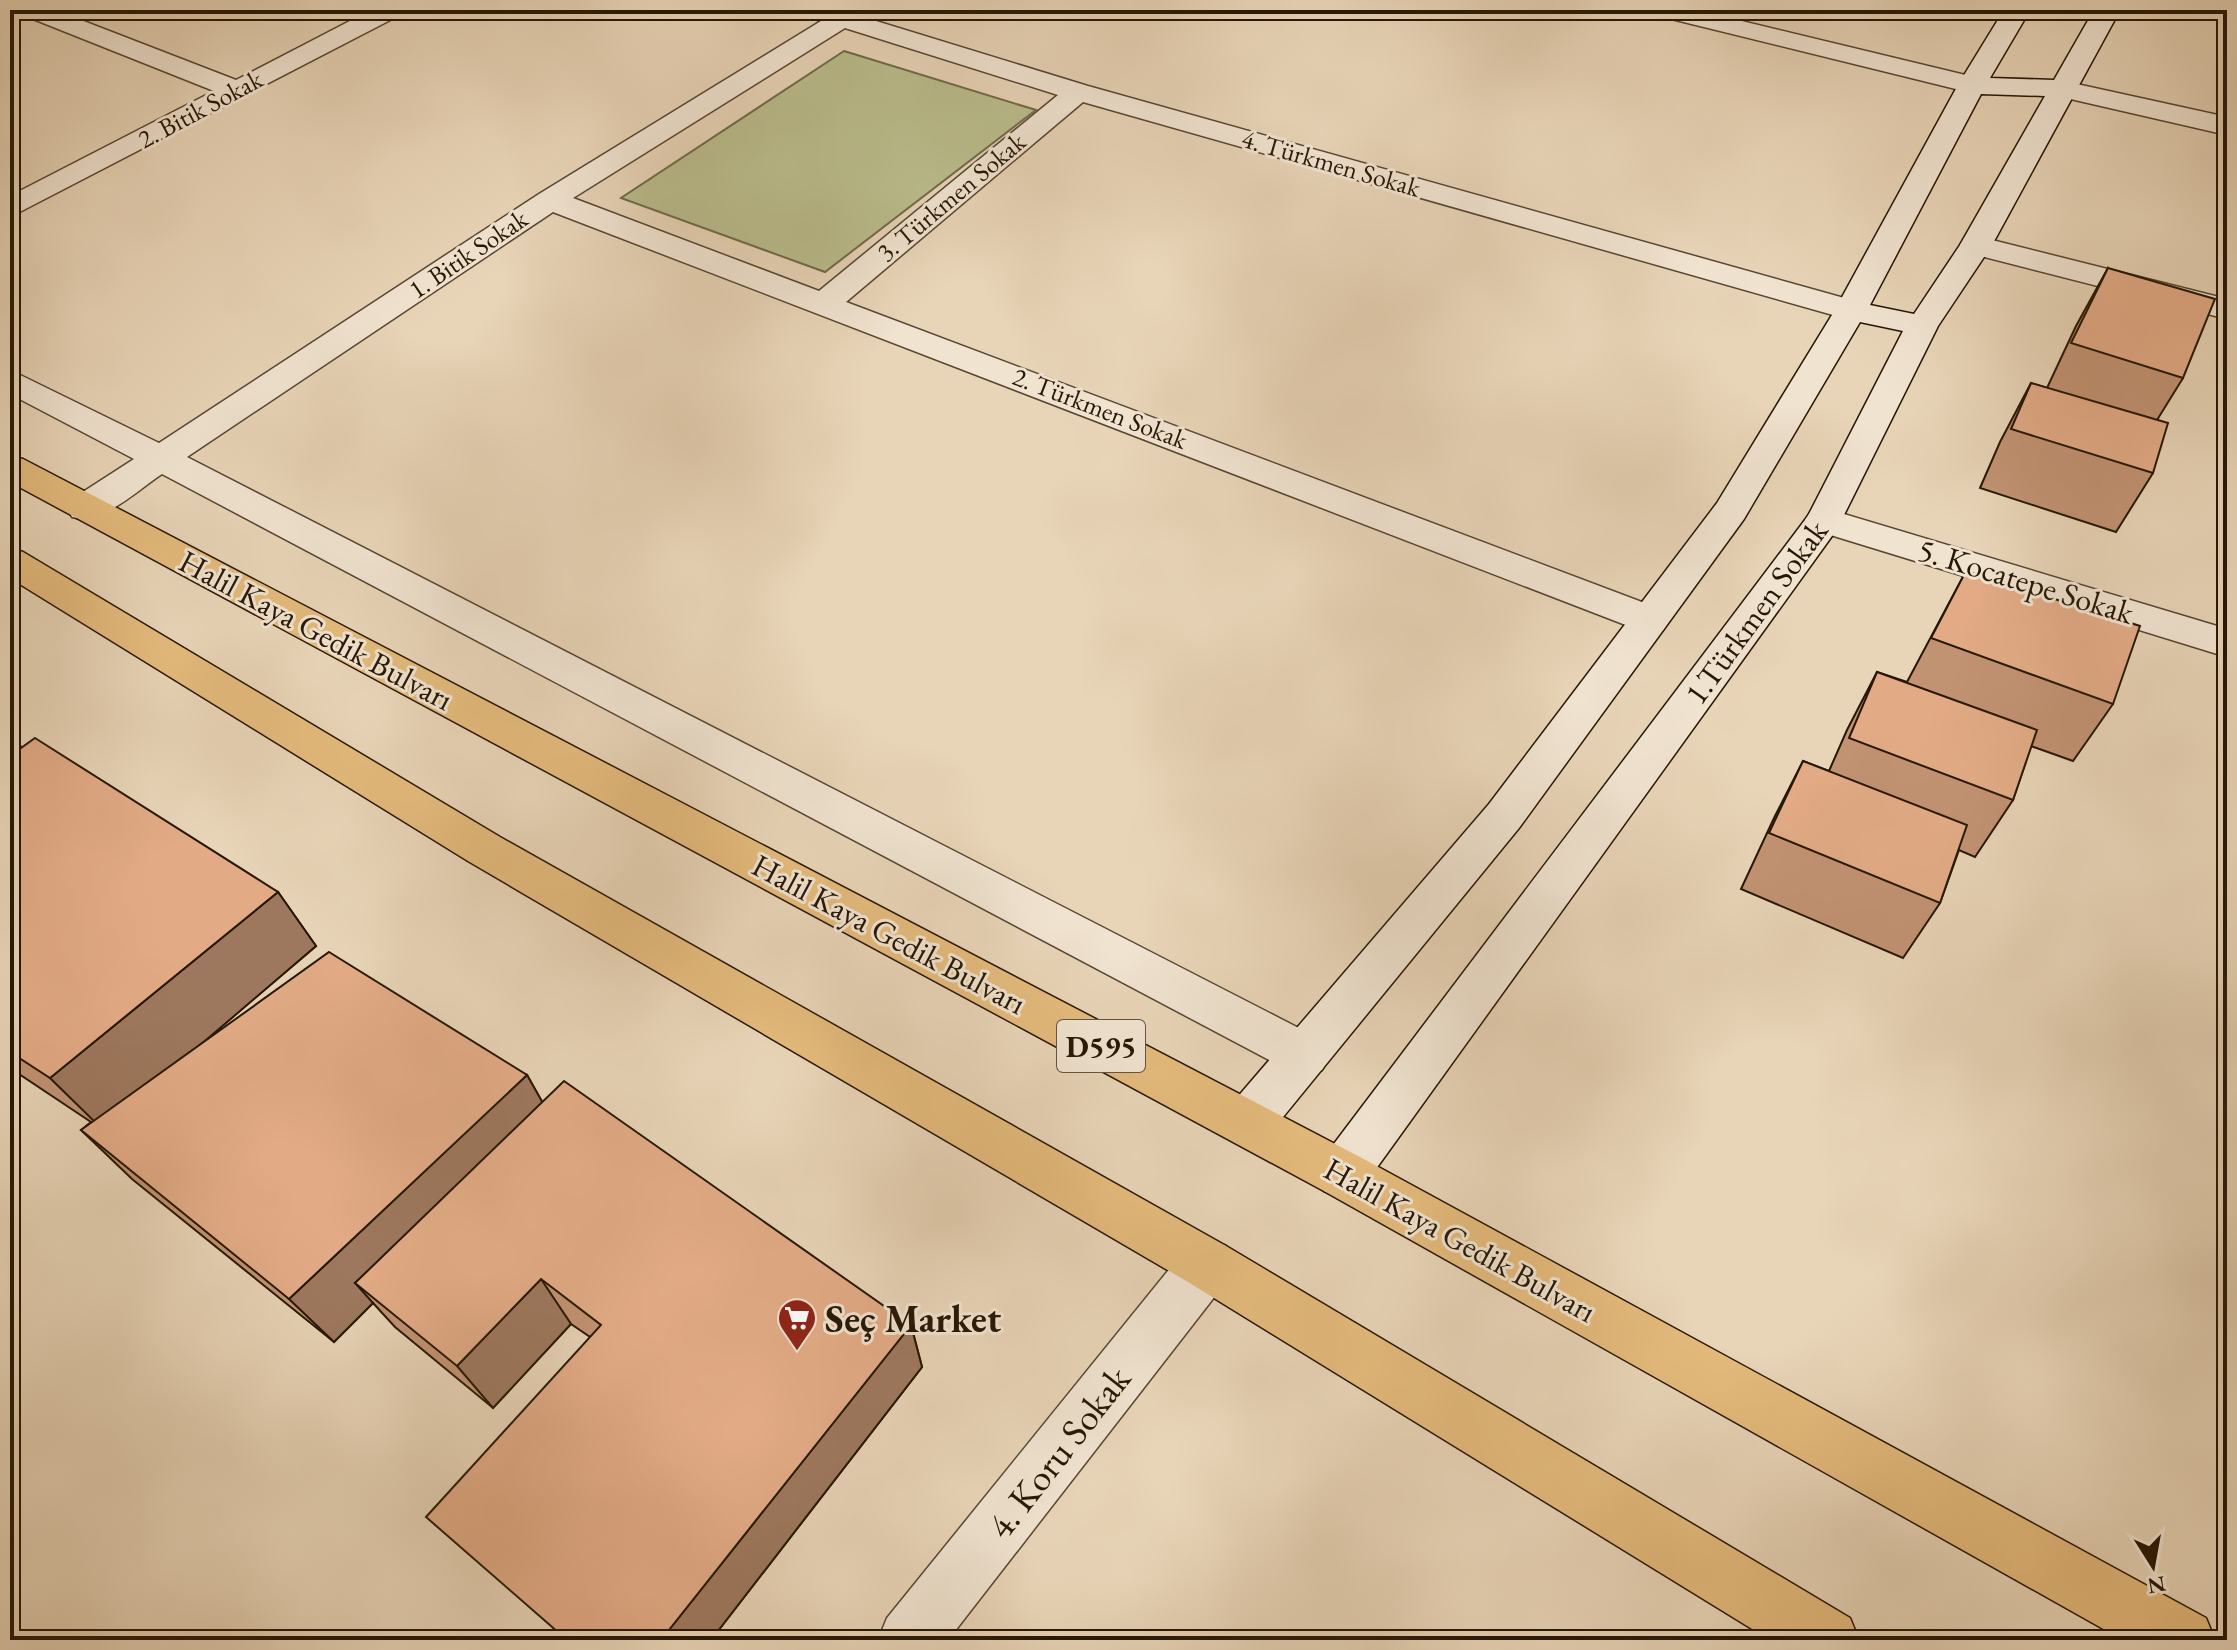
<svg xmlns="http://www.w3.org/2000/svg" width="2237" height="1650" font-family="'EB Garamond',serif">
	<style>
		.green { fill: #babc8c; stroke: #706a48; stroke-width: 2 }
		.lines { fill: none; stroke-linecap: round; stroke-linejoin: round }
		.street-casing { stroke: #564632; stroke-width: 3 }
		.secondary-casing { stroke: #261705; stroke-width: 3 }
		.highway-casing { stroke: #261705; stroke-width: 3 }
		.street { fill: #f0e3d0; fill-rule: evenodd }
		.secondary { fill: #f0e3d0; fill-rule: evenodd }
		.highway { fill: #e4ba7c; fill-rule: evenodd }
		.wall { fill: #c29373; stroke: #261705; stroke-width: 2 }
		.shaded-wall { fill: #9e785e; stroke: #261705; stroke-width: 2 }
		.building { fill: #e2ab86; stroke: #261705; stroke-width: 2 }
		.labels { text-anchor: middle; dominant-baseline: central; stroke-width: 6; stroke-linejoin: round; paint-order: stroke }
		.far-street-label { font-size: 26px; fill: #261705; stroke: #f0e3d0 }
		.shield { fill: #f0e3d0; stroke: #635442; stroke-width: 2 }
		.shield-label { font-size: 30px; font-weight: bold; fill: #261705 }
		.street-label { font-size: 32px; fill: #261705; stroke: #f0e3d0 }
		.near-poi-label { font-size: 38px; font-weight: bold; fill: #261705; stroke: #f0e3d0; text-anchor: start }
		.near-street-label { font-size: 38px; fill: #261705; stroke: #f0e3d0 }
	</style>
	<rect width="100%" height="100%" fill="#e8d4b7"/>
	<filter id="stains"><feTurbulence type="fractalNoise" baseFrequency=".0025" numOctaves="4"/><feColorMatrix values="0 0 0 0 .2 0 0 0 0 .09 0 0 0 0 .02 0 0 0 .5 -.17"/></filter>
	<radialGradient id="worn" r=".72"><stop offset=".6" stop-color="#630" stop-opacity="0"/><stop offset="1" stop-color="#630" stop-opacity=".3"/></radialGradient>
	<polygon class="green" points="844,51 1036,110 825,272 621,198"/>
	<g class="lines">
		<defs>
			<g id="street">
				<polygon points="19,10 55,10 236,80 371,10 404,10 400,15 10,217 10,196 214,91 23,15"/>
				<path d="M800,10H869L863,17L1088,86L1862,303L1867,310L1862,317L1851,320L1840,317L1083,102L846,302L1663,610L1669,620L1663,630L1649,634L553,212L187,457L1322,1040L1330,1055L1322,1070L1305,1076L1288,1070L162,474C136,491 103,525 72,517L67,508L72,499L134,459L10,394V370L159,443L539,194L821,21L804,15ZM845,28L1058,95L819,291L573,198Z"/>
				<polygon points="1651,10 1696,10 1982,79 1986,85 1982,91 1972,93 1655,15"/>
				<polygon points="2063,81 2227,117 2227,135 2053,95 2049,89 2053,83"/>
				<polygon points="1976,236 2227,299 2227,319 1965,252 1960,245 1965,238"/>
				<polygon points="1824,508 2227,629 2227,657 1811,529 1805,520 1811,511"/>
				<polygon points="1207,1238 1226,1246 1234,1264 1226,1282 948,1640 878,1640 887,1618 1188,1246"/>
			</g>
			<path id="secondary" d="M2004,10H2030L1990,78L2054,80L2094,10H2120L1992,245L1938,326L1837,529L1360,1191L1342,1198L1324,1191L1316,1174L1324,1157L1808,516L1903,331L1860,322L1744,519L1519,828L1265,1139L1247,1146L1229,1139L1222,1123L1229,1107L1489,804L1717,503L1835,310L1958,85ZM1981,94L2045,96L1960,245L1914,314L1870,305Z"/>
			<g id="highway">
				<polygon points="10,456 23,459 1360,1157 2206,1618 2215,1640 2123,1640 1324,1191 10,482"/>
				<polygon points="10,548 23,552 500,837 1226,1246 1850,1618 1859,1640 1770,1640 1188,1282 468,861 10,578"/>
			</g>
		</defs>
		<use href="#street" class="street-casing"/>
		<use href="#secondary" class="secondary-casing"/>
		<use href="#highway" class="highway-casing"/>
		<use href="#street" class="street"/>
		<use href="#secondary" class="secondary"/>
		<use href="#highway" class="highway"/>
	</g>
	<g class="wall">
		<polygon points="2108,268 2183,378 2157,420 2153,473 2116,532 1980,488 2000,442 2031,383 2047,388 2076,326"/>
		<polygon points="1966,571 2113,704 2073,761 2031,746 2013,800 1975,857 1959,850 1940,903 1903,958 1741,889 1774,818 1803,761 1829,771 1847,730 1877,672 1907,682"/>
		<polygon points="10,733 22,748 278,892 316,946 209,1037 527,1075 542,1102 911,1325 922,1367 711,1640 567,1640 590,1337 571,1324 493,1408 395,1327 373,1303 334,1342 132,1179 81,1130 91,1122 10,1068"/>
	</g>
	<g class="shaded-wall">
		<polygon points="10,733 50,783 10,812"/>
		<polygon points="278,892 316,946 102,1129 50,1078"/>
		<polygon points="527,1075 556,1126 355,1283 373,1303 334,1342 289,1299"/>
		<polygon points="541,1279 571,1324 493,1408 457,1366"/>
		<polygon points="911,1325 922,1367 711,1640 661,1640"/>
	</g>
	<g class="building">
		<polygon points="2108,268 2215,299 2183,378 2071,343"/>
		<polygon points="2031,383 2168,423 2153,473 2011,429"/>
		<polygon points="1966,571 2140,626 2113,704 1931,638"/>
		<polygon points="1877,672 2037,730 2013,800 1849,738"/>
		<polygon points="35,738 278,892 50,1078 10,1052 10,756"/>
		<polygon points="1803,761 1967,825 1940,903 1769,833"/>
		<polygon points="329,952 527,1075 289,1299 81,1130"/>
		<polygon points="564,1081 911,1325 661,1640 567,1640 426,1517 601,1325 541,1279 457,1366 355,1283"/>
	</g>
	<defs>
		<symbol id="supermarket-pin" viewBox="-11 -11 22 30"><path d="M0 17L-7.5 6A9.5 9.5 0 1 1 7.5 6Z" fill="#8f2418" stroke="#f0e3d0"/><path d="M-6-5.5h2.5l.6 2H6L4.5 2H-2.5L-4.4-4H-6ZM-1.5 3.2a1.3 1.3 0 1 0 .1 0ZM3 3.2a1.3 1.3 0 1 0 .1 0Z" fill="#fff"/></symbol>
	</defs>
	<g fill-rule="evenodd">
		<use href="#supermarket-pin" x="775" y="1296" width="44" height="60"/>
	</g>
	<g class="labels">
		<g class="far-street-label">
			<text transform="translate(200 109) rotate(-28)">2. Bitik Sokak</text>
			<text transform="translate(1331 163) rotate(16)">4. Türkmen Sokak</text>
			<text transform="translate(951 197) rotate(-40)">3. Türkmen Sokak</text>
			<text transform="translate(468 254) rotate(-34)">1. Bitik Sokak</text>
			<text transform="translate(1100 408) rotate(21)">2. Türkmen Sokak</text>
		</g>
		<rect class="shield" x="1057" y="1020" width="88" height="52" rx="6"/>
		<g class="shield-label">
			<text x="1101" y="1046">D595</text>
		</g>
		<g class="street-label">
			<text transform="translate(2026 581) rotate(17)">5. Kocatepe Sokak</text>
			<text transform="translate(1756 612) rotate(-54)">1.Türkmen Sokak</text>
			<text transform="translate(316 630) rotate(28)">Halil Kaya Gedik Bulvarı</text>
			<text transform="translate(889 934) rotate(28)">Halil Kaya Gedik Bulvarı</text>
			<text transform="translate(1460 1240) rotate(29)">Halil Kaya Gedik Bulvarı</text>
		</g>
		<g class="near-poi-label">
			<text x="825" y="1318">Seç Market</text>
		</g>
		<g class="near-street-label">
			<text transform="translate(1058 1452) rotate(-52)">4. Koru Sokak</text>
		</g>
	</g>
	<rect width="2237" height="1650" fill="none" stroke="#e8d4b7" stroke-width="40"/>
	<rect x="12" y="12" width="2213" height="1626" fill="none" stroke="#261705" stroke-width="4"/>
	<rect x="20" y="20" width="2197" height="1610" fill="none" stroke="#261705" stroke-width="2"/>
	<g transform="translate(2153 1566) rotate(169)" stroke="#f0e3d0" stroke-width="6" paint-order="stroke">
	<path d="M0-6L14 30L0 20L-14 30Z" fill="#261705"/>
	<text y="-12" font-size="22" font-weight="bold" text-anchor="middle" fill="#261705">N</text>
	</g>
	<rect width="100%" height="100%" filter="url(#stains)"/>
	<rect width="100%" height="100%" fill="url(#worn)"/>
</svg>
